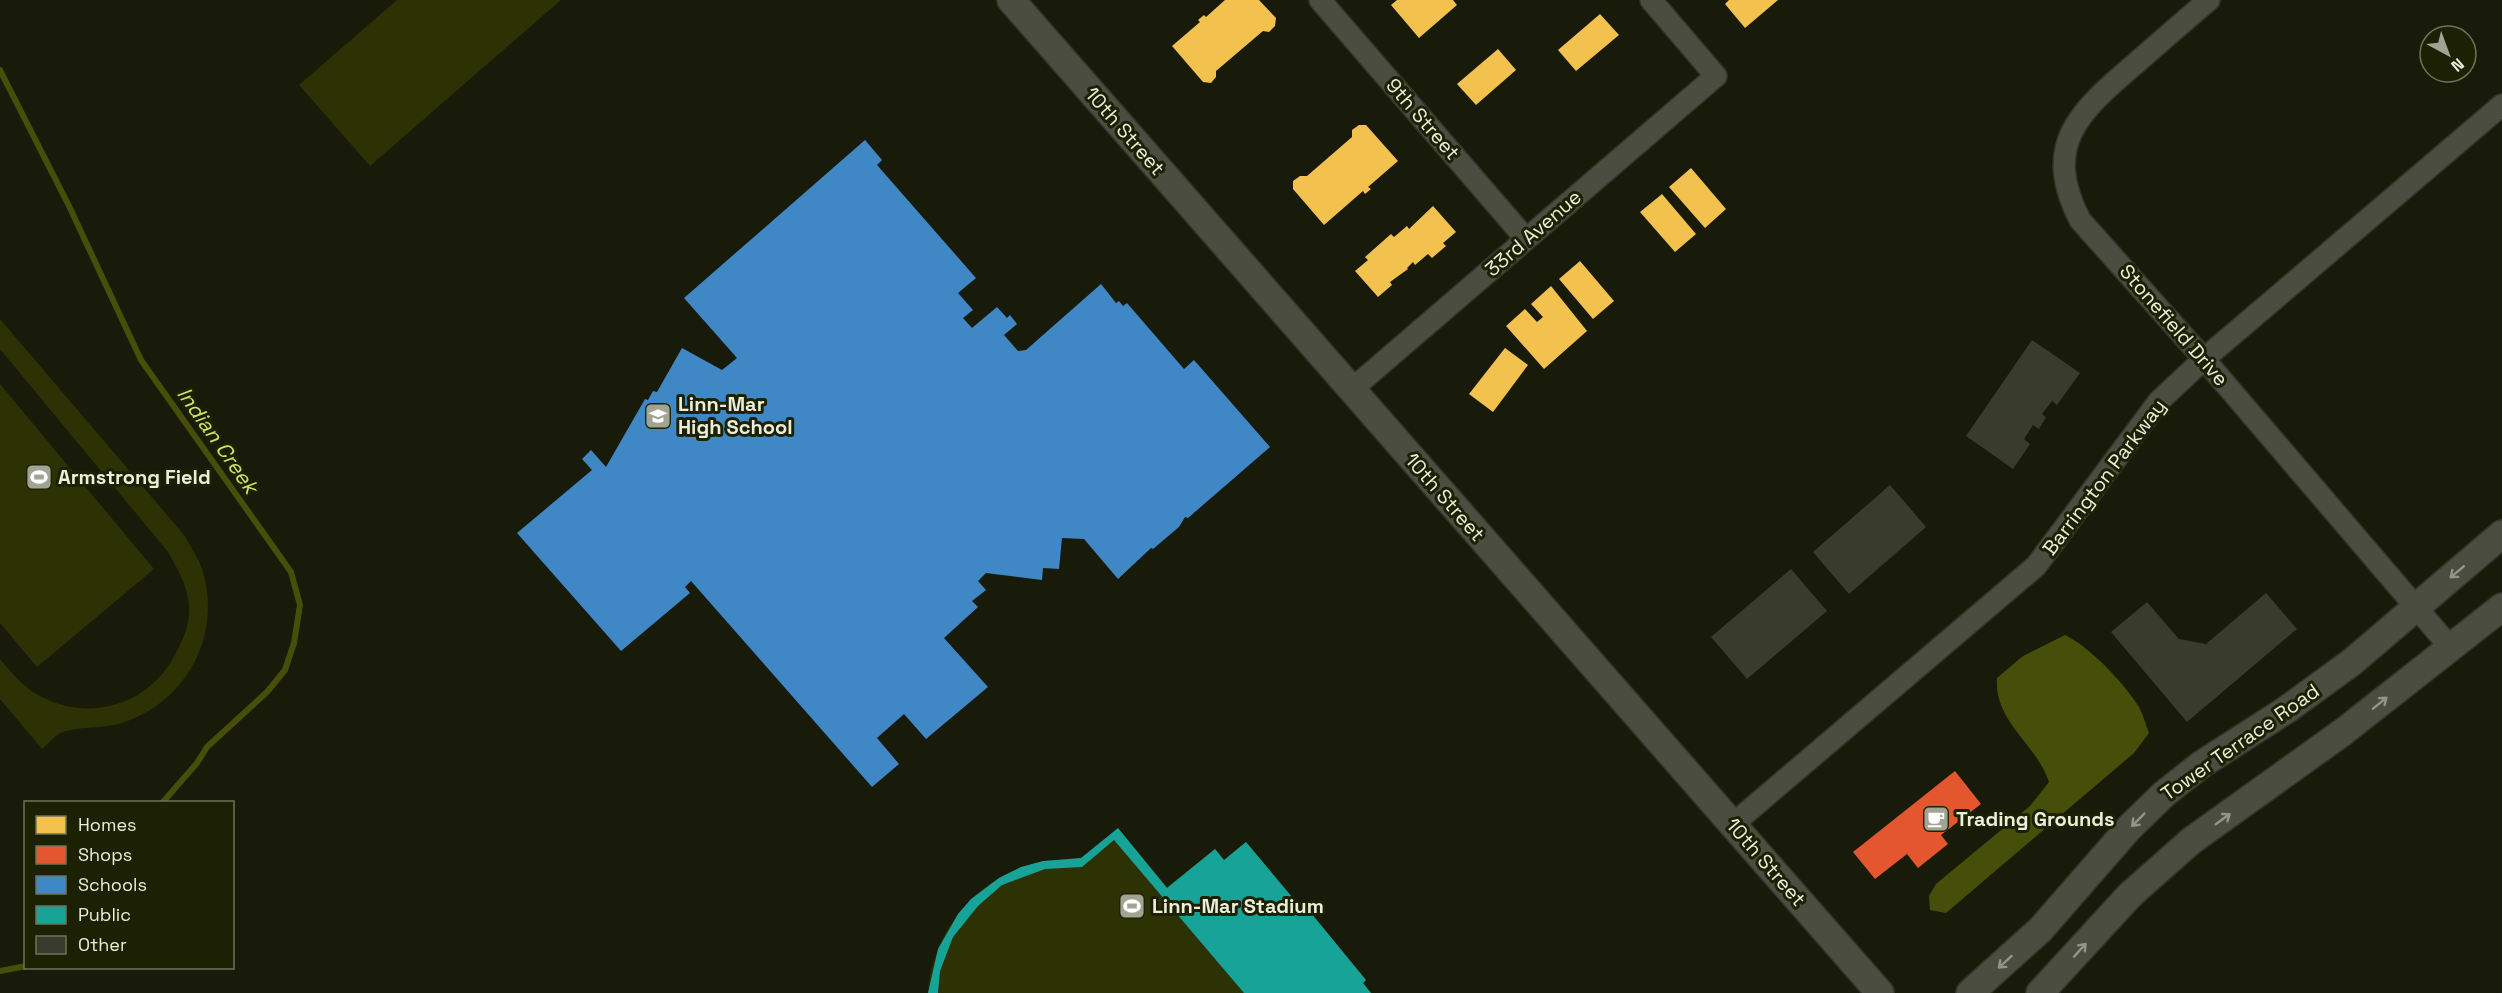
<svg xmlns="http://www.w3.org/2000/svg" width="2502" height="993" font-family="'Space Grotesk',sans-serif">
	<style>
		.green { fill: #2c3204 }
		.water { fill: #464f09 }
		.homes { fill: #f2c14e }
		.shops { fill: #e4572e }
		.schools { fill: #3f88c5 }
		.public { fill: #17a398 }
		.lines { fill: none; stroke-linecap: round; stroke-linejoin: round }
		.stream { stroke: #464f09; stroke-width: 6 }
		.building { fill: #393b2d }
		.minor-casing { stroke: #313428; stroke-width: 24 }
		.tertiary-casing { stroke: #313428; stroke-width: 30 }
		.minor { stroke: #4b4d40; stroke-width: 21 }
		.tertiary { stroke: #4b4d40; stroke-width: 27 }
		.oneway { stroke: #939586 }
		.labels { text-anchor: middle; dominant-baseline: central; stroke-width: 6; stroke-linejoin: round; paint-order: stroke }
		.street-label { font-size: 20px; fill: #eaeedb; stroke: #1d2103 }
		.poi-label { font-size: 20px; font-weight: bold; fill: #eaeedb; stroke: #1d2103; text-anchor: start }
		.water-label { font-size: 21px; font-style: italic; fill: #d0e36c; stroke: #1d2103 }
	</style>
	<rect width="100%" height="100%" fill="#181a0a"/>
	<g class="green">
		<polygon points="397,0 561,0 370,166 299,85"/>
		<path d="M0,319L185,536C190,547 199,558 202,569C223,634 187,702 122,723C104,729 80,726 63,732C56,734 48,744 42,749L0,699V659C12,673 23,687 40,696C87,722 147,706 173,658C182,642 190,626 189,607C188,586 178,570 168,552L0,349Z"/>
		<polygon points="0,384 154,569 37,667 0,623"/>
		<path d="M1118,828L1167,887L1215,849L1224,860L1246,842L1307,916L1311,913L1366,980L1363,983L1371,993H928C932,934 975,879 1032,864C1043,861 1077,860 1082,857C1095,850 1107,837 1118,828Z"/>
	</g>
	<path class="water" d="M2065,635C2091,648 2123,682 2139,707C2143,715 2146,725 2149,733L2134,753L1946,913L1930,910L1929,896L1936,884L2030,806L2049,782C2036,743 1994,722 1997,678L2023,656Z"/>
	<g class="homes">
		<polygon points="1225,0 1259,0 1276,18 1275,26 1269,32 1263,31 1216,71 1216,77 1211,83 1203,82 1172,46 1200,22 1198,20 1204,15 1206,17"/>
		<polygon points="1397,0 1453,0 1457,5 1419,38 1391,5"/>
		<polygon points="1729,0 1778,0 1745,28 1725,4"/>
		<polygon points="1600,14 1619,35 1576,71 1558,50"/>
		<polygon points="1498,49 1516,70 1476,105 1457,84"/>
		<polygon points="1359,125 1366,125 1398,161 1368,187 1371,189 1365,194 1363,191 1324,225 1293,189 1293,181 1300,176 1307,176 1352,137 1352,130"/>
		<polygon points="1691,168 1726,209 1705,228 1669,187"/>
		<polygon points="1662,194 1696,234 1675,252 1640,212"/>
		<polygon points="1433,206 1456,232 1443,243 1446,246 1432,258 1428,254 1415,265 1413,262 1407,268 1408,269 1390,282 1392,285 1378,297 1355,271 1368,260 1365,257 1391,234 1394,237 1407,226 1409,229"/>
		<polygon points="1580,261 1614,301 1593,319 1559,279"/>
		<polygon points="1551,286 1587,331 1544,369 1506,326 1525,309 1537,322 1543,317 1531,304"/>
		<polygon points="1505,348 1528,365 1493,412 1469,394"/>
	</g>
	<polygon class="shops" points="1955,771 1981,804 1941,835 1948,844 1918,868 1907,854 1875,879 1853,852"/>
	<polygon class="schools" points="865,140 882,160 877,165 976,278 958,293 973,310 963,318 972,328 997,307 1007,318 1010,315 1017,324 1004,335 1018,351 1026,350 1101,284 1116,303 1119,301 1123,306 1127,303 1184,369 1194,360 1270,447 1188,518 1185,517 1179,527 1153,549 1151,548 1118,579 1084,539 1062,538 1059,569 1043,568 1042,580 986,573 978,581 986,590 972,601 978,607 944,638 988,687 926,739 904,714 877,738 899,764 872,787 691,581 685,587 690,593 621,651 517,533 592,470 582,459 591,450 606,467 645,399 648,400 653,391 657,392 682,348 722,370 737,358 684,298"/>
	<polygon class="public" points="1118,828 1167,888 1215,849 1224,860 1246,842 1308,916 1311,913 1366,980 1363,983 1371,993 1244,993 1114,840 1082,867 1045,869 1002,885 978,906 953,937 940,971 938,993 928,993 938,949 958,914 971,899 999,878 1021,867 1043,861 1081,858"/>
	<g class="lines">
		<g class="stream">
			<polyline points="0,70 69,206 141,360 291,572 300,605 294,643 285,670 267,692 207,747 197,763 163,802"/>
			<polyline points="0,971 26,966"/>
		</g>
	</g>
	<g class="building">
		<polygon points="2032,340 2080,373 2057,405 2052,401 2042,414 2046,417 2039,429 2033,425 2024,439 2030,444 2013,469 1966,436"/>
		<polygon points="1890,485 1926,527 1849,594 1813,552"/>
		<polygon points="1791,569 1827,611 1747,679 1711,637"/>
		<polygon points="2266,593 2297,629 2187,722 2111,632 2147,602 2179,639 2206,644"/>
	</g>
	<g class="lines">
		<defs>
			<g id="minor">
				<polyline points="1320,0 1526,239"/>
				<path d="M2209,0C2184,21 2159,43 2135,64C2080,111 2041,144 2080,220L2204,359L2450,647"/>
				<polyline points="1351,390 1716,76 1651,0"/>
				<polyline points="1732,825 2036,566 2159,401 2204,359 2502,105"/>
			</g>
			<g id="tertiary">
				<polyline points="1011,0 1880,993"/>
				<polyline points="1970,993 2041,929 2129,828 2164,794 2202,764 2286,710 2352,662 2502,534"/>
				<polyline points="2040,993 2130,895 2191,841 2343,732 2502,607"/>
			</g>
		</defs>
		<use href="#minor" class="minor-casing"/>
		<use href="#tertiary" class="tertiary-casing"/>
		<use href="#minor" class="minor"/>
		<use href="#tertiary" class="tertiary"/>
	</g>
	<defs><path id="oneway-shaft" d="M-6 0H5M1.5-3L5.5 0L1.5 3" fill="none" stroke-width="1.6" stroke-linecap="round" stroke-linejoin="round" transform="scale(1.5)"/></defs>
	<g class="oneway">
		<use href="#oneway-shaft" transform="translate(2457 572) rotate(140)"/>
		<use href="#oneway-shaft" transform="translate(2380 703) rotate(-39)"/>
		<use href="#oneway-shaft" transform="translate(2223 819) rotate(-36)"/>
		<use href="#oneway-shaft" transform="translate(2138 820) rotate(135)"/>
		<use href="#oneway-shaft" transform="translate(2080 950) rotate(-48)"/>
		<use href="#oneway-shaft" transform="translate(2005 962) rotate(138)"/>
	</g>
	<defs>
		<symbol id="school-square" viewBox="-11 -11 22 22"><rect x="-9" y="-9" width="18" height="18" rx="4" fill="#a0a492" stroke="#1d2103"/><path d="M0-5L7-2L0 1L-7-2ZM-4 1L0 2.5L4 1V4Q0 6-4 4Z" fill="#fff"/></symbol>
		<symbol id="stadium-square" viewBox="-11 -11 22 22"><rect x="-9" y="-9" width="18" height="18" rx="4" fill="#a0a492" stroke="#1d2103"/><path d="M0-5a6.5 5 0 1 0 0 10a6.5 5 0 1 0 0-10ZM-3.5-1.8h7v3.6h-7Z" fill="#fff"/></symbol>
		<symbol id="cafe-square" viewBox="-11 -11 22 22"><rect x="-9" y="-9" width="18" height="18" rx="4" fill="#a0a492" stroke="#1d2103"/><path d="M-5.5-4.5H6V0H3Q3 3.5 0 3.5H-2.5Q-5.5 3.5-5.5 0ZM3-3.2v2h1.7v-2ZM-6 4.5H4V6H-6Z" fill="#fff"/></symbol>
	</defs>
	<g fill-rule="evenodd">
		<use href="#school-square" x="643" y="401" width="30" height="30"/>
		<use href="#stadium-square" x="24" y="462" width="30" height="30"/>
		<use href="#cafe-square" x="1921" y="804" width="30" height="30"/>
		<use href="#stadium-square" x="1117" y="891" width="30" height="30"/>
	</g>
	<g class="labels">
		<g class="street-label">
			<text transform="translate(1423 119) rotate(49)">9th Street</text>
			<text transform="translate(1125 131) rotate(49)">10th Street</text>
			<text transform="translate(1533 233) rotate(-41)">33rd Avenue</text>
			<text transform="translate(2174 325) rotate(49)">Stonefield Drive</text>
			<text transform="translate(2104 477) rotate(-53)">Barrington Parkway</text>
			<text transform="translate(1445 497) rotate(49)">10th Street</text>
			<text transform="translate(2240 742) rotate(-35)">Tower Terrace Road</text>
			<text transform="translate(1766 862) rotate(49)">10th Street</text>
		</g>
		<g class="poi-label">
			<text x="678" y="404">Linn-Mar<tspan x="678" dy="23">High School</tspan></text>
			<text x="58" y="477">Armstrong Field</text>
			<text x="1956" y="819">Trading Grounds</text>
			<text x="1152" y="906">Linn-Mar Stadium</text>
		</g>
		<g class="water-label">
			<text transform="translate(218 440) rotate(55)">Indian Creek</text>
		</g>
	</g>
	<rect x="24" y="801" width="210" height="168" fill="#1d2103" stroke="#6f7359" stroke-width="1.5"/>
	<rect x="36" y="816" width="30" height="18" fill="#f2c14e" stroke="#6f7359" stroke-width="1.5"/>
	<text x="78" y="831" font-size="18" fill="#eaeedb">Homes</text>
	<rect x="36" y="846" width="30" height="18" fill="#e4572e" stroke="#6f7359" stroke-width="1.5"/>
	<text x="78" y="861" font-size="18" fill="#eaeedb">Shops</text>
	<rect x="36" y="876" width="30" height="18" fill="#3f88c5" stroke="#6f7359" stroke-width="1.5"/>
	<text x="78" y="891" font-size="18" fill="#eaeedb">Schools</text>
	<rect x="36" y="906" width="30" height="18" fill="#17a398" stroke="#6f7359" stroke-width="1.5"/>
	<text x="78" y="921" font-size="18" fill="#eaeedb">Public</text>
	<rect x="36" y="936" width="30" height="18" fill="#393b2d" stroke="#6f7359" stroke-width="1.5"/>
	<text x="78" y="951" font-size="18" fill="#eaeedb">Other</text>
	<g transform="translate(2448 54) rotate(139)"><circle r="28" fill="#1d2103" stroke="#6f7359" stroke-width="1.5"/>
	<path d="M0-4.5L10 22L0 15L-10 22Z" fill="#a0a492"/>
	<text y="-9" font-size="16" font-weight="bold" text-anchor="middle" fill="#eaeedb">N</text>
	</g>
</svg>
